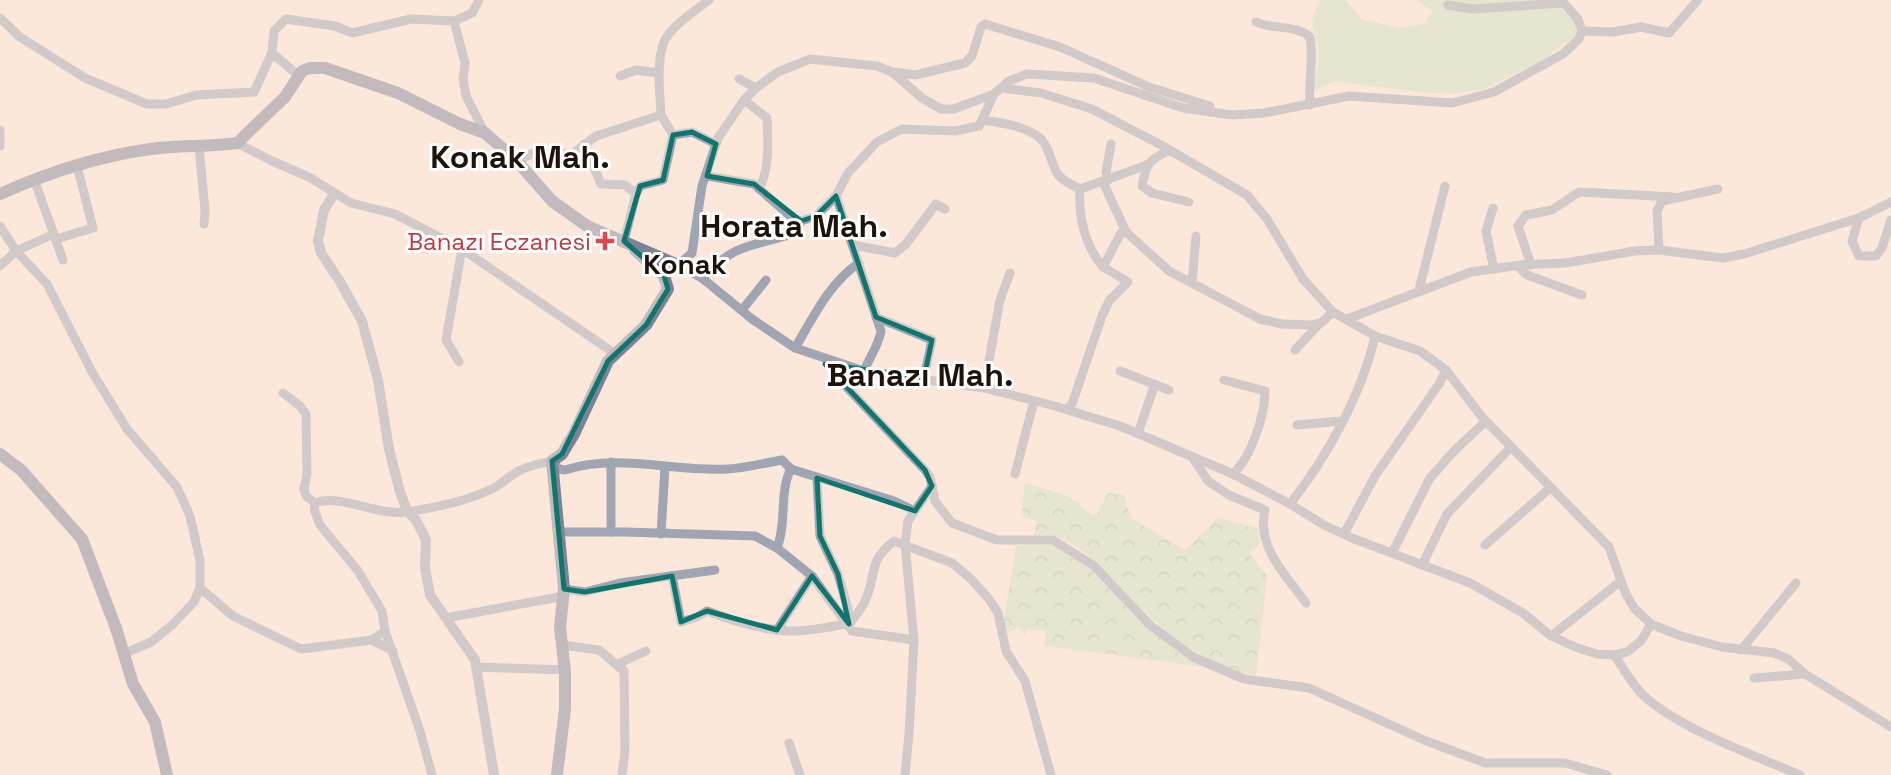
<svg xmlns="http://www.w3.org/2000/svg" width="1891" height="775" font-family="'Space Grotesk',sans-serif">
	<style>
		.forest { fill: url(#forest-crowns) }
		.garden { fill: #c9e2c4 }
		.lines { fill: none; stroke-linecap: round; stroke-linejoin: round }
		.minor { stroke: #a0a5b3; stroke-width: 9 }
		.tertiary { stroke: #a0a5b3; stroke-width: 10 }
		.secondary { stroke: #7c8397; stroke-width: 12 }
		.marked { fill: none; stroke: #0f766e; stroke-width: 5; stroke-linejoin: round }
		.health-dot { fill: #e0444e; stroke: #fff; stroke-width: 2.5 }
		.labels { text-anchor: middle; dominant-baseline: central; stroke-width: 6; stroke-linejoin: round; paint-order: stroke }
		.health-label { font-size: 24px; fill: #be3a42; stroke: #fff; text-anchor: end }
		.quarter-label { font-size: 28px; font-weight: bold; fill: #1e130b; stroke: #fff }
		.district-label { font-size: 32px; font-weight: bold; fill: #1e130b; stroke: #fff }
	</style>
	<defs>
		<pattern id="forest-crowns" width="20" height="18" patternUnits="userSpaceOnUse" patternTransform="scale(1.75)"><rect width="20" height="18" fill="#c9e2c4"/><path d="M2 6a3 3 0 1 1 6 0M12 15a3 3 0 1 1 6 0" fill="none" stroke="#acc1a7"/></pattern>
	</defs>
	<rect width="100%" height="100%" fill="#fbe8da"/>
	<g class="forest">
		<path d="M1025,483L1062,494L1079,503L1081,507L1092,515L1098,513L1108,493L1124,495L1131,518L1185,550L1218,518L1257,528L1260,544L1249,553L1267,576L1256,675C1201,670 1152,620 1115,582C1100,566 1077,543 1056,536C1049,534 1041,535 1034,535L1037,521L1021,516Z"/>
		<polygon points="1052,545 1090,569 1147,628 1189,659 1205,667 1045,646 1046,631 1026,629 1025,635 1018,627 1006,634 1004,619 1016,546"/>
	</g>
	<path class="garden" d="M1321,0H1346L1361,19L1400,28L1424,24L1432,11L1417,0H1556L1563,11L1575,21L1577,34L1573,40L1564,43L1543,60L1483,89L1453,94L1417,92L1335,81L1314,91L1311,85C1317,72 1321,62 1318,47C1314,24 1306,23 1321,0Z"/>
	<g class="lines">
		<g class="minor">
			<polyline points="1561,0 1578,19 1582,31"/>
			<polyline points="1448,5 1473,9 1563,3"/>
			<polyline points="0,18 20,37 85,78 147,104 166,104 196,95 254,92 272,53"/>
			<polyline points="454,21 472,13 479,0"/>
			<path d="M1256,22C1273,30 1294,24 1310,37C1314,60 1308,81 1310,105"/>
			<polyline points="1582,31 1613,32 1641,27 1669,33 1698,0"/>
			<polyline points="894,72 915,75 965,63 972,56 981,27 985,24 1060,47 1149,87 1210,106"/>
			<polyline points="299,76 272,53 274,31 286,19 335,26 352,33 411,19 454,21 465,63 463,79 466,96 485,133"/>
			<polyline points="620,76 636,70 659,73"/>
			<polyline points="739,79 756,88"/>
			<polyline points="1002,88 1041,93 1092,109 1161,145 1247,195 1267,219 1303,279 1333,312 1375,336 1420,351 1446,370 1482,417 1609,547 1625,592 1634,608 1651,624 1681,636 1722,647 1774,653 1788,659 1805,674 1891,727"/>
			<path d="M744,100L767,118C768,141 770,169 759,189"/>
			<polyline points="661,115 673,135"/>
			<path d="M983,120C1001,123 1020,125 1036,135C1049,143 1050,161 1057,173C1062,181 1072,185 1080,189"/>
			<polyline points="0,130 0,146"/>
			<polyline points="237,143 272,161 309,177 351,203 395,214 462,249 614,353"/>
			<polyline points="584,144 601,184 625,185 636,194"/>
			<polyline points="199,147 205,210 204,224"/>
			<path d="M1170,150C1149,160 1146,163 1142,186L1152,193L1189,202"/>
			<path d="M517,161L533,153L572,154L596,136L661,115C660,94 656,62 664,42C670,27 696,10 709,0"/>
			<polyline points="34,179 63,260"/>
			<polyline points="1108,180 1106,172 1111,144"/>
			<polyline points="1103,182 1126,232 1169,271 1260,319 1282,324 1312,325 1321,323 1333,312"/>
			<polyline points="1891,202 1859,218 1852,241 1859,256 1876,256 1882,248 1891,220"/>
			<polyline points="1493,208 1486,231 1494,269"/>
			<polyline points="801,221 816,216 836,196"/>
			<polyline points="0,226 16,251 47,284 92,372 127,429 177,487 190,516 200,561 200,588 194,602 172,625 151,642 125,653"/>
			<polyline points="56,239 93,228 77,166"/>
			<polyline points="624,241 636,194 640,186 663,180 673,135 692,132 716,144"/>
			<polyline points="853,245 895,253 906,244 936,204 945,209"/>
			<polyline points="1659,250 1657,211 1662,201 1718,189"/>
			<polyline points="678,265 692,253 702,186 718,138 744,100 756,88 778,72 810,59 877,66 892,72 922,98 941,109 954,109 994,94 1009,81 1027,74 1094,78 1183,108 1232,115 1264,113 1349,96 1452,103 1494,92 1563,54 1579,39 1582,31"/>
			<polyline points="678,265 702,278 752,319 795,348 864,371 984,388 1051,405 1120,426 1233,474 1290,504 1324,525 1352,538 1470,583 1523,613 1551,636 1578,648 1597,654 1614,655 1627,652 1641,641 1651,624"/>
			<polyline points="1531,265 1518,226 1526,215 1552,210 1579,192 1674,197"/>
			<polyline points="0,266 16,251 54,234"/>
			<polyline points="1518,266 1527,275 1582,295"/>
			<path d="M1103,267C1085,246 1078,216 1080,189L1147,165"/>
			<path d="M702,278C738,240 753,248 797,232L801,221L791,217L754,184L707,176"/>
			<polyline points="1192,283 1196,236"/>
			<polyline points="1419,290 1445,186"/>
			<polyline points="742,310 766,280"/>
			<polyline points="876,317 932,340 924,378"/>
			<polyline points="1347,319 1471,272 1521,265 1565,263 1635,251 1659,250 1723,258 1744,254 1859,218"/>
			<path d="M795,348C813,318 829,283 859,263"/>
			<polyline points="1295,350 1320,323"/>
			<polyline points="834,361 838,378 925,470 930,477 932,486 908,521 905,544 914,640 909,734 905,775"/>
			<polyline points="459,362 446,340 462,249"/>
			<path d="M864,371C870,356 878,347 881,331L836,196L848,173L877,142L902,129L955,131L979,126L994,94"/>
			<polyline points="1120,371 1169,390"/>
			<path d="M1224,380L1265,391C1265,416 1251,457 1233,474"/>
			<polyline points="984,388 1000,300 1010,273"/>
			<polyline points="283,393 300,406 306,414 307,474 304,489 306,496 315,503"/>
			<polyline points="1067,409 1072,404 1102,316 1109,301 1128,282 1103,267 1121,233 1126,232"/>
			<polyline points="1297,425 1342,421"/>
			<polyline points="1138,433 1155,384"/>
			<path d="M1193,458L1208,481L1229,495L1265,510C1256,547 1286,575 1306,603"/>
			<polyline points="611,462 611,532"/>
			<polyline points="1015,474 1034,401"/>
			<polyline points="817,478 820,536 838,574 848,609 848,622"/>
			<polyline points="932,486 935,501 952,523 997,540 1053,540 1094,566 1150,625 1193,657 1244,679 1309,688 1424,740 1485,763 1565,763 1607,775"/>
			<path d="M1290,504C1327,457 1362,394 1375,336"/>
			<polyline points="560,532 625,532 755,536 777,548 812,576 852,631 914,640"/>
			<polyline points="661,534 665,467"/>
			<polyline points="1344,534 1375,476 1439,384 1446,370"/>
			<polyline points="1485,545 1550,488"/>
			<path d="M777,548C787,523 779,490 791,469"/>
			<polyline points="1392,553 1430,478 1454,451 1486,421"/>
			<polyline points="1422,565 1447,514 1511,447"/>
			<path d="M672,576L681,622L697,617L707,611C733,621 766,631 794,631C812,631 831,626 849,624C855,616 861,610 865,601C878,574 866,563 894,541L952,563L971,579L989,599L998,613L1006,651L1025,681L1051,775"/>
			<polyline points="200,588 233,616 301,649 372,640 385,631"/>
			<polyline points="564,589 585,592 620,583 715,570"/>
			<polyline points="446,618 564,596"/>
			<polyline points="777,630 812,576"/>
			<polyline points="1551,636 1621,581"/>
			<polyline points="372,640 393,651"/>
			<polyline points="562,645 599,650 624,671 625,750 622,775"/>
			<polyline points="1741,650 1796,583"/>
			<path d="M1614,655C1623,667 1631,683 1642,694C1675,727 1756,756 1800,775"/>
			<polyline points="618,664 646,651"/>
			<polyline points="476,667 565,670"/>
			<polyline points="1754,678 1805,674"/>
			<polyline points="789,743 800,775"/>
			<path d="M432,775L420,731L385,631L382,611L358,571L320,525L314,509L315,503C339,493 377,516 405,512C434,508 468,501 494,488C503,483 511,474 521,470C531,465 542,463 552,461L559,469L565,470C618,453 673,472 728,469C746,468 765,463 782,460L791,469L894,501L915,511"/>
		</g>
		<polyline class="tertiary" points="334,194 324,210 318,241 321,253 339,280 362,321 378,380 389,449 400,492 407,511 416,520 426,540 425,568 430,595 475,660 494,775"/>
		<g class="secondary">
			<path d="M0,194C47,173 99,156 151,149C179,145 209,147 237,143L285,97L302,71L310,68H325L398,93L460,124L485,133L517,161L552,201L587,226L678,265"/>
			<polyline points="0,454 21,470 82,539 116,628 133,684 155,722 167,775"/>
			<polyline points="557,775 565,709 565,672 560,627 564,589 552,461 562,454 574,434 608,361 646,325 668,289 664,276 635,250"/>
		</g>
	</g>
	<path d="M0 0H1891V775H0ZM692,132L716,144L707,176L754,184L801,221L816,216L836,196L876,317L932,340L924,378L825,364L925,470L932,486L915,511L817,478L820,536L838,574L849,624L812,576L777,630L707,611L681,622L672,576L585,592L564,589L552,461L562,454L608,361L646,325L668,289L664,276L624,241L640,186L663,180L673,135Z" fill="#fbe8da" fill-opacity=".55" fill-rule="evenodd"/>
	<path class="marked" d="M692,132L716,144L707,176L754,184L801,221L816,216L836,196L876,317L932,340L924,378L825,364L925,470L932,486L915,511L817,478L820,536L838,574L849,624L812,576L777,630L707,611L681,622L672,576L585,592L564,589L552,461L562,454L608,361L646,325L668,289L664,276L624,241L640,186L663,180L673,135Z"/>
	<path class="health-dot" d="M601.5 230.5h7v7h7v7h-7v7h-7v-7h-7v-7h7z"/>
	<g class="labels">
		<g class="health-label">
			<text x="591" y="241">Banazı Eczanesi</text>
		</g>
		<g class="quarter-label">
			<text x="685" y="264">Konak</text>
		</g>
		<g class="district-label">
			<text x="520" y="157">Konak Mah.</text>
			<text x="794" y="226">Horata Mah.</text>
			<text x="920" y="375">Banazı Mah.</text>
		</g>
	</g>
</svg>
